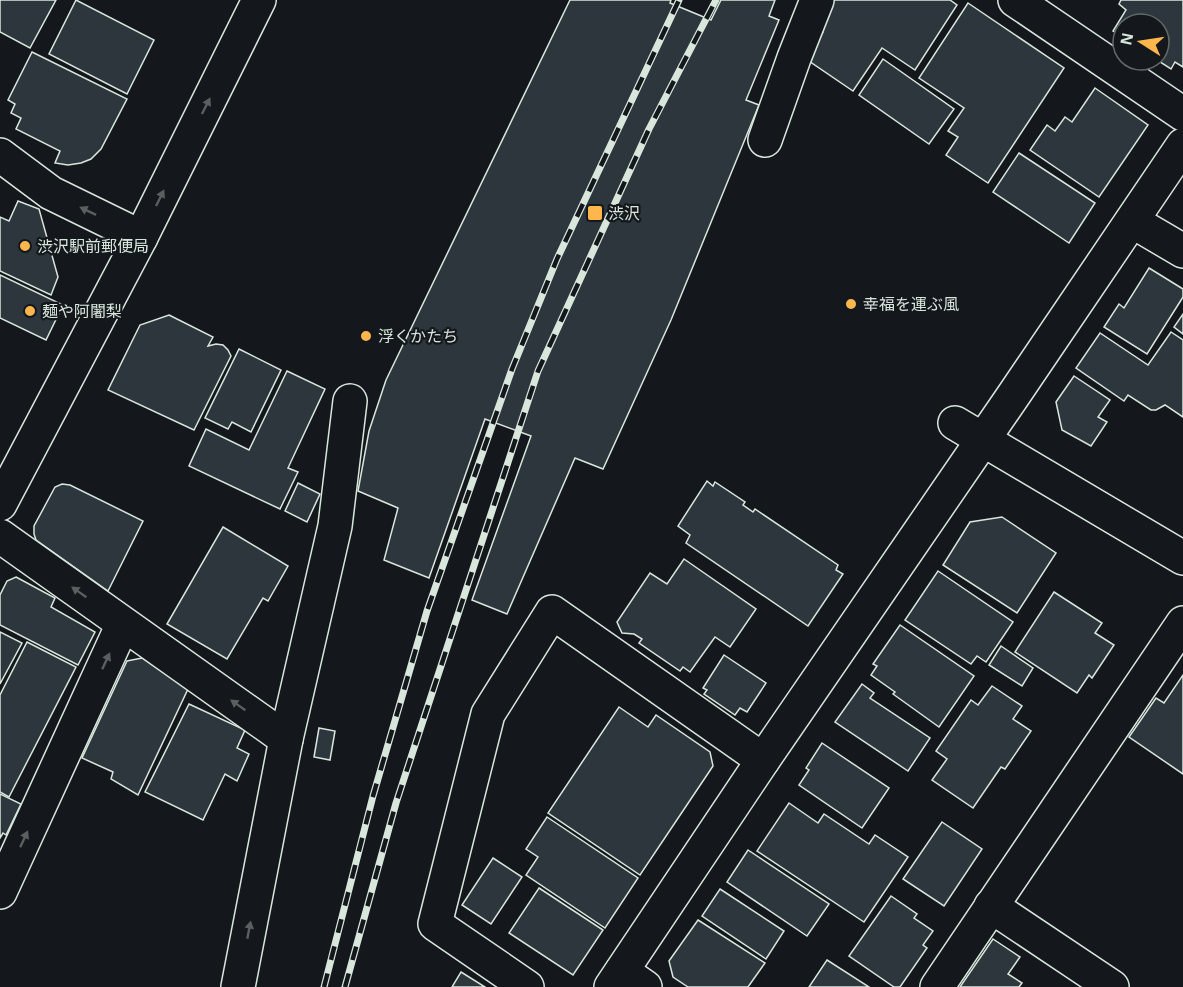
<svg xmlns="http://www.w3.org/2000/svg" width="1183" height="987" font-family="Helvetica,'Noto Sans JP',sans-serif">
	<style>
		.building { fill: #2c363c; stroke: #d8e6dc; stroke-width: 1.5 }
		.lines { fill: none; stroke-linecap: round; stroke-linejoin: round }
		.minor-casing { stroke: #d8e6dc; stroke-width: 36 }
		.minor { stroke: #14181c; stroke-width: 33 }
		.rail-casing { stroke: #d8e6dc; stroke-width: 7 }
		.rail { stroke: #14181c; stroke-width: 4.5; stroke-dasharray: 14; stroke-linecap: butt }
		.oneway { fill: #59605f }
		.poi-dot { fill: #ffb74d; stroke: #14181c; stroke-width: 2 }
		.labels { text-anchor: middle; dominant-baseline: central; stroke-width: 4.5; stroke-linejoin: round; paint-order: stroke }
		.poi-label { font-size: 16px; fill: #d8e6dc; stroke: #14181c; text-anchor: start }
	</style>
	<rect width="100%" height="100%" fill="#14181c"/>
	<g class="building">
		<polygon points="0,0 56,0 30,48 0,32"/>
		<polygon points="76,0 154,40 127,94 49,54"/>
		<polygon points="570,0 671,0 670,3 711,20 721,0 775,0 769,16 779,20 746,100 759,105 671,320 603,469 575,458 507,614 472,600 531,436 485,419 429,578 384,560 398,508 358,491 369,431 386,380"/>
		<polygon points="833,0 950,0 957,5 915,70 882,48 853,91 806,59 823,32 815,27"/>
		<polygon points="1121,0 1183,0 1183,67 1175,62 1171,69 1157,60 1159,60 1159,24 1123,24 1123,37 1113,31 1126,10 1119,4"/>
		<polygon points="968,3 1064,68 988,183 946,155 958,137 948,131 964,108 919,78"/>
		<polygon points="32,52 127,99 101,149 91,159 81,163 68,165 55,163 60,151 16,129 21,118 11,113 15,104 8,100"/>
		<polygon points="883,59 954,109 929,144 859,95"/>
		<polygon points="1095,88 1148,125 1099,197 1030,150 1047,125 1055,131 1065,117 1072,122"/>
		<polygon points="1019,153 1095,203 1069,243 993,192"/>
		<polygon points="18,201 39,209 58,277 51,295 0,271 0,217 9,221"/>
		<polygon points="1149,268 1183,289 1183,297 1147,354 1104,327 1119,304 1124,308"/>
		<polygon points="0,275 63,305 46,340 0,318"/>
		<polygon points="1183,314 1183,334 1174,327"/>
		<polygon points="169,315 213,337 208,346 216,344 223,345 228,350 231,356 194,430 108,390 140,325"/>
		<polygon points="1171,332 1183,340 1183,417 1165,405 1156,410 1151,410 1128,395 1124,401 1076,368 1100,333 1148,365"/>
		<polygon points="239,349 281,370 251,432 232,422 228,429 205,418"/>
		<polygon points="287,371 325,389 288,468 298,472 280,509 189,466 206,429 249,450"/>
		<polygon points="1074,376 1110,400 1098,417 1107,422 1091,446 1062,430 1056,402"/>
		<polygon points="707,481 713,486 715,482 745,502 743,505 753,512 755,509 838,565 836,570 843,574 808,626 686,543 690,535 678,526"/>
		<polygon points="298,483 320,494 307,522 285,511"/>
		<polygon points="62,484 70,485 143,521 108,591 36,540 34,534 34,526 55,487"/>
		<polygon points="1002,517 1056,553 1017,613 943,565 970,522"/>
		<polygon points="223,527 288,566 268,601 263,598 227,659 167,624"/>
		<polygon points="684,559 756,609 730,647 715,637 690,672 683,667 680,671 639,643 642,639 634,634 622,633 617,622 650,573 667,584"/>
		<polygon points="938,571 1013,622 986,662 977,656 971,664 905,620"/>
		<polygon points="16,577 55,598 51,607 95,632 78,665 0,625 0,595 7,581"/>
		<polygon points="1054,592 1102,623 1095,633 1114,645 1092,678 1089,675 1077,693 1015,652"/>
		<polygon points="900,625 974,676 939,727 893,694 895,692 871,675 877,666 873,664"/>
		<polygon points="0,632 22,643 0,684"/>
		<polygon points="27,642 76,667 9,797 0,792 0,695"/>
		<polygon points="1001,646 1033,668 1022,686 989,665"/>
		<polygon points="724,655 766,683 747,712 740,708 735,715 704,694 707,690 703,688"/>
		<polygon points="142,658 188,689 138,795 111,779 113,772 82,758 127,661"/>
		<polygon points="1183,675 1183,774 1129,737 1156,698 1164,703"/>
		<polygon points="862,684 874,693 870,698 930,738 908,771 835,722"/>
		<polygon points="992,686 1022,706 1013,719 1031,731 1005,769 1001,767 973,808 932,780 947,759 936,751 971,700 978,705"/>
		<polygon points="189,704 245,730 237,748 249,754 237,781 225,774 203,820 145,792"/>
		<polygon points="619,707 648,727 656,715 710,752 713,766 640,875 548,813"/>
		<polygon points="319,728 335,731 330,760 314,757"/>
		<polygon points="822,743 889,788 862,828 799,785 809,770 806,768"/>
		<polygon points="0,794 21,804 6,835 3,833 0,838"/>
		<polygon points="789,803 818,823 824,814 869,844 875,835 908,857 864,922 757,851"/>
		<polygon points="547,817 638,878 605,928 526,875 538,857 526,849"/>
		<polygon points="942,822 982,849 944,906 903,879"/>
		<polygon points="748,850 829,904 807,936 727,882"/>
		<polygon points="493,858 522,877 491,924 462,905"/>
		<polygon points="539,888 603,930 573,975 509,933"/>
		<polygon points="720,889 784,931 766,959 702,916"/>
		<polygon points="891,896 917,914 914,918 933,931 923,945 927,948 900,987 894,987 849,956"/>
		<polygon points="698,920 765,963 748,987 688,987 673,977 669,961"/>
		<polygon points="993,939 1020,957 1008,974 1022,983 1019,987 960,987"/>
		<polygon points="827,960 869,987 809,987"/>
		<polygon points="461,972 485,987 452,987"/>
	</g>
	<g class="lines">
		<defs>
			<g id="minor">
				<polyline points="1015,0 1183,114"/>
				<polyline points="765,140 794,58 817,0"/>
				<polyline points="0,155 51,193 141,237"/>
				<polyline points="1132,221 1183,251"/>
				<polyline points="955,423 1183,558"/>
				<polyline points="0,504 141,237 259,0"/>
				<polyline points="0,536 286,739"/>
				<polyline points="0,892 123,624"/>
				<polyline points="991,906 1112,987"/>
				<polyline points="622,971 645,987"/>
				<polyline points="238,987 286,739 335,526 350,401"/>
				<polyline points="527,987 435,924 488,714 552,612 763,760"/>
				<polyline points="611,987 763,760 1013,396 1183,145"/>
				<polyline points="937,987 1183,623"/>
			</g>
		</defs>
		<use href="#minor" class="minor-casing"/>
		<use href="#minor" class="minor"/>
		<defs>
			<g id="rail">
				<polyline points="324,987 373,796 427,611 512,369 557,259 679,0"/>
				<polyline points="345,987 396,803 538,371 649,129 716,0"/>
			</g>
		</defs>
		<use href="#rail" class="rail-casing"/>
		<use href="#rail" class="rail"/>
	</g>
	<defs><path id="oneway-solid" d="M-6-.8H1V-3.2L6.5 0L1 3.2V.8H-6Z" transform="scale(1.5)"/></defs>
	<g class="oneway">
		<use href="#oneway-solid" transform="translate(206 106) rotate(-63)"/>
		<use href="#oneway-solid" transform="translate(160 198) rotate(-64)"/>
		<use href="#oneway-solid" transform="translate(88 211) rotate(-154)"/>
		<use href="#oneway-solid" transform="translate(79 592) rotate(-145)"/>
		<use href="#oneway-solid" transform="translate(106 661) rotate(-65)"/>
		<use href="#oneway-solid" transform="translate(238 705) rotate(-145)"/>
		<use href="#oneway-solid" transform="translate(24 839) rotate(-65)"/>
		<use href="#oneway-solid" transform="translate(249 930) rotate(-79)"/>
	</g>
	<g class="poi-dot">
		<rect x="587" y="205" width="16" height="16" rx="3"/>
		<circle cx="25" cy="246" r="6"/>
		<circle cx="851" cy="304" r="6"/>
		<circle cx="30" cy="311" r="6"/>
		<circle cx="366" cy="336" r="6"/>
	</g>
	<g class="labels">
		<g class="poi-label">
			<text x="608" y="213">渋沢</text>
			<text x="37" y="246">渋沢駅前郵便局</text>
			<text x="863" y="304">幸福を運ぶ風</text>
			<text x="42" y="311">麺や阿闍梨</text>
			<text x="378" y="336">浮くかたち</text>
		</g>
	</g>
	<g transform="translate(1141 42) rotate(282)"><circle r="28" fill="#14181c" stroke="#626a69" stroke-width="1.5"/>
	<path d="M0-4.5L10 22L0 15L-10 22Z" fill="#ffb74d"/>
	<text y="-9" font-size="16" font-weight="bold" text-anchor="middle" fill="#d8e6dc">N</text>
	</g>
</svg>
